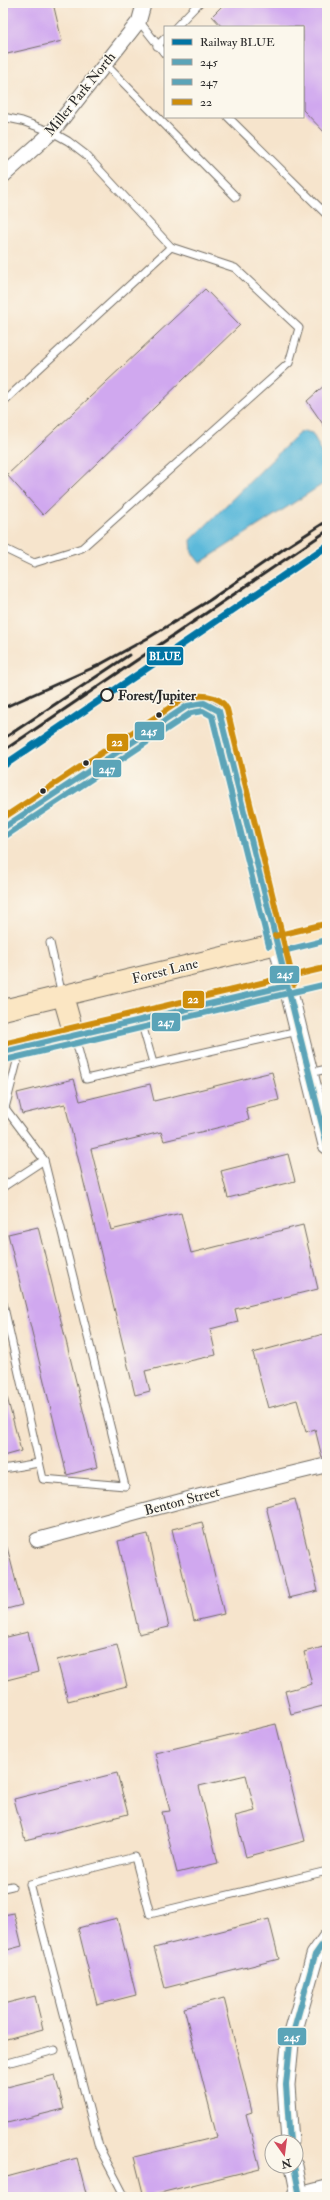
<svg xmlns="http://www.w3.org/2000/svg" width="330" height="2200" font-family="'IM FELL Double Pica',serif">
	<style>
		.water { fill: #5cb9da; stroke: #447282 }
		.building { fill: #d0a8ef }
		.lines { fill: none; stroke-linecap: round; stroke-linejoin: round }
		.service-casing { stroke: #726c63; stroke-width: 9 }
		.minor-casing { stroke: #726c63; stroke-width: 16 }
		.tertiary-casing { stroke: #726c63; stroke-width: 19 }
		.secondary-casing { stroke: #726c63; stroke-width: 22 }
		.service { stroke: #fff; stroke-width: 7 }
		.minor { stroke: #fff; stroke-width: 14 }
		.tertiary { stroke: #fff; stroke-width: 17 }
		.secondary { stroke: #fbe6c3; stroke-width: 20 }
		.rail { stroke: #2b2b2b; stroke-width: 3 }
		.bus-1-casing { stroke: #fbf7ec; stroke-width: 9 }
		.bus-2-casing { stroke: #fbf7ec; stroke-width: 9 }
		.bus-3-casing { stroke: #fbf7ec; stroke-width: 9 }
		.bus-1 { stroke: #5ba4b8; stroke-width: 6 }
		.bus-2 { stroke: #5ba4b8; stroke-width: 6 }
		.bus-3 { stroke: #ce8d09; stroke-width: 6 }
		.rail-1-casing { stroke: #fbf7ec; stroke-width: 10 }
		.rail-1 { stroke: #0275a4; stroke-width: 7 }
		.stop-dot { fill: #fbf7ec; stroke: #2b2b2b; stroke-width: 2 }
		.bus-dot { fill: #2b2b2b; stroke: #fbf7ec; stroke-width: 1.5 }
		.labels { text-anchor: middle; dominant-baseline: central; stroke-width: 3; stroke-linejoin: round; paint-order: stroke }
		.street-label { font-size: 14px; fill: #2b2b2b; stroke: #fbf7ec }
		.stop-label { font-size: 14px; font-weight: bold; fill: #2b2b2b; stroke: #fbf7ec; text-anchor: start }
		.line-badge { stroke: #fbf7ec; stroke-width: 1.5 }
		.badge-label { font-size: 11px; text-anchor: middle; font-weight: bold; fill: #fff }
	</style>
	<rect width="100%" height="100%" fill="#fbf7ec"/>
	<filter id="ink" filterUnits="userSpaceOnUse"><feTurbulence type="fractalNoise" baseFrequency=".025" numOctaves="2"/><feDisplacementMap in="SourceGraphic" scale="8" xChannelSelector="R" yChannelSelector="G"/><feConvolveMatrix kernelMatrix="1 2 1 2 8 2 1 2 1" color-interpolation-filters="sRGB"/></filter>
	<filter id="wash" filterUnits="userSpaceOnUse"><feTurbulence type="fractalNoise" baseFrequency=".012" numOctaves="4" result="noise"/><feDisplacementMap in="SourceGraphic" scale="16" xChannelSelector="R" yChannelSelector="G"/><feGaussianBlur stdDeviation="0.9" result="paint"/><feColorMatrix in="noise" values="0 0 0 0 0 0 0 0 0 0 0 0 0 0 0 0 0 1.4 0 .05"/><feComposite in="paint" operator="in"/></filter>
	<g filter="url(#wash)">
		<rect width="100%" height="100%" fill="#f6e4cc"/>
		<path class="water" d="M304,431L312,433C321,449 330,466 323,484L200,563L192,553L191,540L298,434Z"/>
		<g id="blocks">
			<g class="building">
				<polygon points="3,3 53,3 62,41 3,55"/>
				<polygon points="225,3 327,3 327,135 303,110 303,27 222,27 212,16"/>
				<polygon points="205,289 240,325 43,515 7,475"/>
				<polygon points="327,383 327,430 307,401"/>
				<polygon points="272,1072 279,1100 246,1108 249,1120 164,1141 161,1132 91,1149 111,1230 181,1213 191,1253 303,1225 318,1289 235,1309 238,1322 210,1329 216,1355 145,1371 150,1391 135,1395 65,1104 22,1114 17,1093 74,1079 80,1101 150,1084 154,1101"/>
				<polygon points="288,1154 295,1181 228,1198 221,1171"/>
				<polygon points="38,1227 97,1467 67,1475 8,1234"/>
				<polygon points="327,1333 327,1457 322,1457 315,1429 306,1432 297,1400 268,1408 253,1353"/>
				<polygon points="7,1397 21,1451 3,1456 3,1398"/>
				<polygon points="295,1499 318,1591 289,1598 266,1506"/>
				<polygon points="202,1522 224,1614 194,1621 172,1529"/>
				<polygon points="148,1534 169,1627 139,1634 118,1541"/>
				<polygon points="3,1547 7,1547 22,1605 3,1610"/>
				<polygon points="28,1632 38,1672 3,1681 3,1638"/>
				<polygon points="117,1645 127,1686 68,1701 57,1660"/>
				<polygon points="327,1646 327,1705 291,1714 285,1691 312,1684 304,1652"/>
				<polygon points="276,1724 305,1841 246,1857 235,1816 255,1811 246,1775 199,1786 218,1863 177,1873 162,1812 170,1811 155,1753"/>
				<polygon points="117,1773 128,1814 25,1840 14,1799"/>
				<polygon points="14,1913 22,1946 3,1951 3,1915"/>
				<polygon points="117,1918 136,1995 97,2005 78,1928"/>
				<polygon points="269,1919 279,1959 165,1988 154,1948"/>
				<polygon points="35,1996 43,2029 3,2040 3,2004"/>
				<polygon points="224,1998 252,2112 246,2114 260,2168 144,2197 134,2157 217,2137 184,2008"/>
				<polygon points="55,2075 64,2109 3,2124 3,2088"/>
				<polygon points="77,2158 86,2193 69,2197 3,2197 3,2178"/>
			</g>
		</g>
	</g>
	<g filter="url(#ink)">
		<use href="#blocks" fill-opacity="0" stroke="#726c63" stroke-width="1"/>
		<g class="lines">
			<defs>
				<g id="service">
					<polyline points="139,21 165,54"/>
					<polyline points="176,27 199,3"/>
					<polyline points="157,46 165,38"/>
					<polyline points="105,64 236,197"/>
					<polyline points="3,117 22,121 52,132 68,141 85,154 171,247 3,402"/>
					<polyline points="228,117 327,215"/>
					<polyline points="3,548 34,563 82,548 289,363 299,328 235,268 171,247"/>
					<path d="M3,828L187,706C200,701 209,702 219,711L277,942"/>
					<polyline points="50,943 62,995"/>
					<polyline points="141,1021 153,1063"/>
					<polyline points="75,1037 86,1079 298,1031"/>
					<polyline points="309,1073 327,1069"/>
					<polyline points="3,1108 5,1108 20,1050"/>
					<polyline points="3,1187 44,1160"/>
					<polyline points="3,1303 43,1479 125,1486 44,1160 5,1108"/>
					<polyline points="3,1469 39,1463"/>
					<polyline points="3,1888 12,1886"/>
					<polyline points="3,2064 55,2050"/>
					<polyline points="125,2197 99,2147 30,1884 135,1857 150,1914 327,1871"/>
				</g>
				<g id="minor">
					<polyline points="3,176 52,132 139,21 144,3"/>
					<polyline points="37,1540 192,1498 327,1465"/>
				</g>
				<g id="tertiary">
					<polyline points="277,944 327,1145"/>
					<polyline points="290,2142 286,2085 290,2044 315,1955 327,1938"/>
					<polyline points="294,2166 300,2197"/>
					<polyline points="296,2197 327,2189"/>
				</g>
				<g id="secondary">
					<polyline points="63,996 74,1035"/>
					<polyline points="3,1010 327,932"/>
					<polyline points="3,1052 327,976"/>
				</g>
			</defs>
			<use href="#service" class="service-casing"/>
			<use href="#minor" class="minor-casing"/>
			<use href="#tertiary" class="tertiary-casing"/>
			<use href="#secondary" class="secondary-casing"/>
			<use href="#service" class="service"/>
			<use href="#minor" class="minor"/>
			<use href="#tertiary" class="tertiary"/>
			<use href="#secondary" class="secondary"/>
			<g class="rail">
				<polyline points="3,708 99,665 148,638 210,600 285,548 327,521"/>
				<polyline points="3,739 129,655"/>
				<polyline points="3,751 327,531"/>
			</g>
			<defs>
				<g id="bus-1">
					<polyline points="3,828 187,706 204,703 219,711 327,1145"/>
					<polyline points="3,1052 286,986"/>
					<polyline points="290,2142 286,2085 290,2044 315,1955 327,1938"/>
					<polyline points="294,2166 300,2197"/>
				</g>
				<g id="bus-2">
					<polyline points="7,835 191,713 203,711 212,716 269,946"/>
					<polyline points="279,952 327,940"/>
					<polyline points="5,1060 327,984"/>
				</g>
				<g id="bus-3">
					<path d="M3,818L183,699C197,694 219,693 227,709L294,984"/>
					<polyline points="275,936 325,924"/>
					<polyline points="3,1044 325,968"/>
				</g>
			</defs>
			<use href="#bus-1" class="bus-1-casing"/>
			<use href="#bus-2" class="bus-2-casing"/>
			<use href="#bus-3" class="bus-3-casing"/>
			<use href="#bus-1" class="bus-1"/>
			<use href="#bus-2" class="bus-2"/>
			<use href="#bus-3" class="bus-3"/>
			<defs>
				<polyline id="rail-1" points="3,766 327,546"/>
			</defs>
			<use href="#rail-1" class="rail-1-casing"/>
			<use href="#rail-1" class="rail-1"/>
		</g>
	</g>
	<circle class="stop-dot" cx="107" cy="695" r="6"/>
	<g class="bus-dot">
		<circle cx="159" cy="715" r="3.5"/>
		<circle cx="86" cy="763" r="3.5"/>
		<circle cx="43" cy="791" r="3.5"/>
	</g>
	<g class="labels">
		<g class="street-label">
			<text transform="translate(80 94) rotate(-51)">Miller Park North</text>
			<text transform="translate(165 971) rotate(-14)">Forest Lane</text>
			<text transform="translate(182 1501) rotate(-15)">Benton Street</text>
		</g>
		<g class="stop-label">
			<text x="118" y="695">Forest/Jupiter</text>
		</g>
	</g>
	<g class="line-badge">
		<rect x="146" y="646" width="38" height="20" rx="4" fill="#0275a4"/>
		<rect x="134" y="721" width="31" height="20" rx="4" fill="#5ba4b8"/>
		<rect x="106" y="733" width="23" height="19" rx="4" fill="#ce8d09"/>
		<rect x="92" y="759" width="30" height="19" rx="4" fill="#5ba4b8"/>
		<rect x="269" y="965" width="31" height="19" rx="4" fill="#5ba4b8"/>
		<rect x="182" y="990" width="23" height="19" rx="4" fill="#ce8d09"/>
		<rect x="151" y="1012" width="30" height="20" rx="4" fill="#5ba4b8"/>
		<rect x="277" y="2027" width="30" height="19" rx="4" fill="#5ba4b8"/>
	</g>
	<g class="badge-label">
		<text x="165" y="660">BLUE</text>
		<text x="149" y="735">245</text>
		<text x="117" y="746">22</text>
		<text x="107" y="773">247</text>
		<text x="285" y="978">245</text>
		<text x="193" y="1003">22</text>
		<text x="166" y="1026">247</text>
		<text x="292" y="2041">245</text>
	</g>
	<rect width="330" height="2200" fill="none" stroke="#fbf7ec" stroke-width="16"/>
	<rect x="164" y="26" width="140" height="92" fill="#fbf7ec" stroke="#a8a59f"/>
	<rect x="172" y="39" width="20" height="6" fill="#0275a4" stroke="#a8a59f"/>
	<text x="200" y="46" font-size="12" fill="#2b2b2b">Railway BLUE</text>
	<rect x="172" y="59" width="20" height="6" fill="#5ba4b8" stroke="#a8a59f"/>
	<text x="200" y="66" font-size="12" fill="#2b2b2b">245</text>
	<rect x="172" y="79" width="20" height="6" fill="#5ba4b8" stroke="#a8a59f"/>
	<text x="200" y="86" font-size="12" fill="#2b2b2b">247</text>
	<rect x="172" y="99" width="20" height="6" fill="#ce8d09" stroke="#a8a59f"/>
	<text x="200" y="106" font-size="12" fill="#2b2b2b">22</text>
	<g transform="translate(284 2154) rotate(166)"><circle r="19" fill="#fbf7ec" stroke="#a8a59f"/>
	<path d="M0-3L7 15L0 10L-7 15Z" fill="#d1495b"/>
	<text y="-6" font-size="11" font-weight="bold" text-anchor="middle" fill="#2b2b2b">N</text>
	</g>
</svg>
